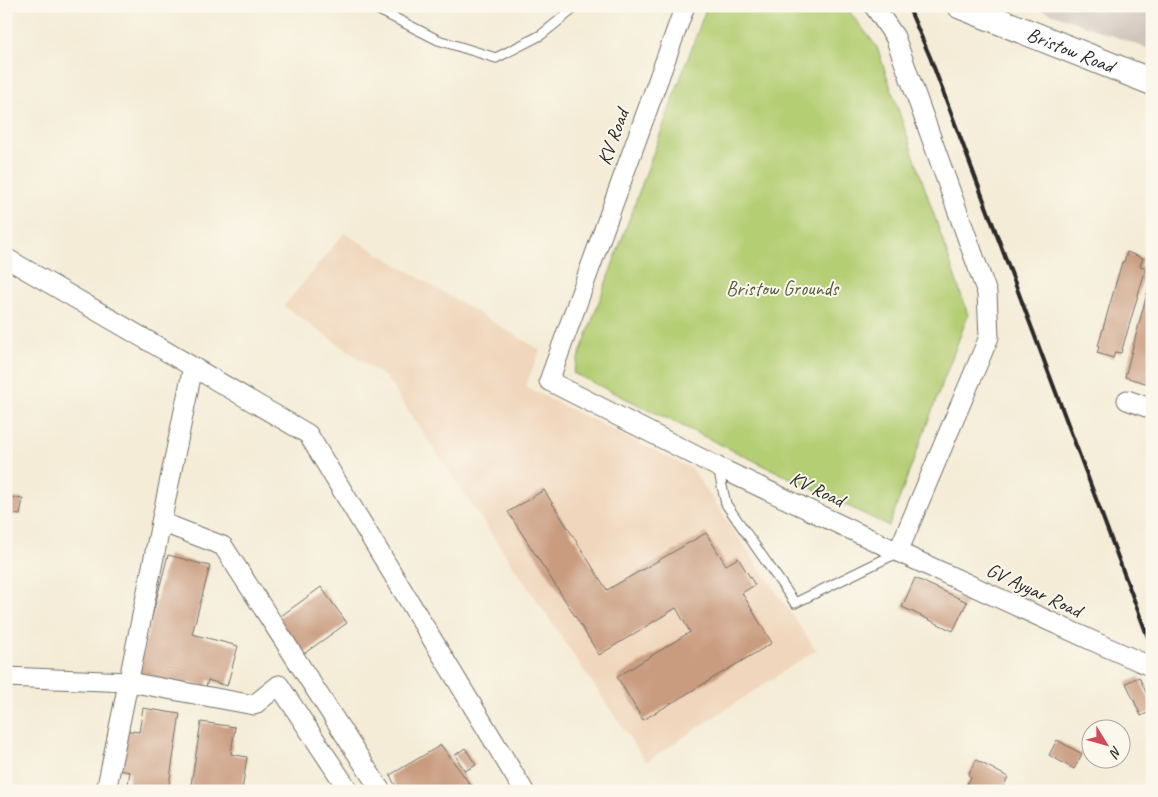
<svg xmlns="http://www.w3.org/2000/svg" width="1158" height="797" font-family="Caveat,sans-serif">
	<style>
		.built { fill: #f0d6bc }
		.industrial { fill: #cec2b9 }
		.green { fill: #b4ce73; stroke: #707c4f }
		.building { fill: #c99b7f }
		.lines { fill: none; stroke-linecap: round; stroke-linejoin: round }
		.lane-casing { stroke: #716f67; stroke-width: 11 }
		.street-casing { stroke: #716f67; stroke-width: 21 }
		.secondary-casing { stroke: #716f67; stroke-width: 28 }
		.lane { stroke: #fff; stroke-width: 9 }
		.street { stroke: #fff; stroke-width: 19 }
		.secondary { stroke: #fff; stroke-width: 26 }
		.rail { stroke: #2b2b2b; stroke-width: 4 }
		.labels { text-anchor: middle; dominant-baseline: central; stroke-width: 4; stroke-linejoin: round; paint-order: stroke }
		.street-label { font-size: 20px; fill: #2b2b2b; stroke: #fbf7ec }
		.park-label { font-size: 20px; fill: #545c41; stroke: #fbf7ec }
	</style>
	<rect width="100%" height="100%" fill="#fbf7ec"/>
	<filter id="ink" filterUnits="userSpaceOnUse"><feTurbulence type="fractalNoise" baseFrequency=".02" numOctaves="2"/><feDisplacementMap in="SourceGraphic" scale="10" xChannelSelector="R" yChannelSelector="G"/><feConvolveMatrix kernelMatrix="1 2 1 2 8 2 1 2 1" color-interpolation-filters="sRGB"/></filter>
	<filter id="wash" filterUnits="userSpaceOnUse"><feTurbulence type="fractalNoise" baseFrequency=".0096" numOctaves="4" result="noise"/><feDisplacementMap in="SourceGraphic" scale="20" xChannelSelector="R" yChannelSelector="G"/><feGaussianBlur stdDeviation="1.12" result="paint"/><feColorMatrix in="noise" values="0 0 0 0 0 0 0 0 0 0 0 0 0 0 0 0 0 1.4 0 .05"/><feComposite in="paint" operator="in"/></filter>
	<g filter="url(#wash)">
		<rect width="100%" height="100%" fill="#f4ecd7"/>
		<polygon class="built" points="344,233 540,350 525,387 692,469 816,650 646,762 386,378 284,306"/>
		<polygon class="industrial" points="1031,6 1152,6 1152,50"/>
		<polygon class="green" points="707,6 845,6 877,47 968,315 889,526 573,373"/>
		<g id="blocks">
			<g class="building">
				<polygon points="1127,252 1143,258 1140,266 1146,268 1121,353 1115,352 1113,358 1097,353 1099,347 1098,346 1122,262 1124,262"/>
				<polygon points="1151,278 1152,278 1152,385 1125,377"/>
				<polygon points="544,490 607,590 706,533 726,565 738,558 755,585 742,593 772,643 643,720 617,677 690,632 676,608 599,655 572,611 508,512"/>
				<polygon points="6,497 23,499 20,515 6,513"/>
				<polygon points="168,555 210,566 192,634 238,646 227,686 208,680 206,687 189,683 188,687 137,674"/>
				<polygon points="915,578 967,602 953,631 902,607"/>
				<polygon points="321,587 347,623 295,660 270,624"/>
				<polygon points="1139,677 1152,705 1152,711 1141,716 1126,683"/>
				<polygon points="143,708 180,714 168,791 127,791 130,772 118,770 125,730 139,732"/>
				<polygon points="201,722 235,727 231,754 247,757 242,791 190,791"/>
				<polygon points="1057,740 1082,754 1074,769 1049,755"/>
				<polygon points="441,745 475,791 398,791 390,775"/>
				<polygon points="465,748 476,765 465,771 455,755"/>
				<polygon points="976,760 1008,777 1001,791 963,791 971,777 968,775"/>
			</g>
		</g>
	</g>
	<g filter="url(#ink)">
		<use href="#blocks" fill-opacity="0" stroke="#716f67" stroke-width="1"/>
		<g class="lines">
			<defs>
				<g id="lane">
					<polyline points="371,6 438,40 496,58 541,35 577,6"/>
					<polyline points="718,468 726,504 795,603 897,553"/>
				</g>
				<g id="street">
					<polyline points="685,6 549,381 718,467 898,552 1104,646 1152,667"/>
					<polyline points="874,6 895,37 987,293 989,337 898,552"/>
					<polyline points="6,258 308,434 524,791"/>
					<polyline points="1127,400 1152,409"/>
					<polyline points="161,522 223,546 381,791"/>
					<polyline points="6,677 129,682 254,705 279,685 349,791"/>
					<polyline points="106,791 193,367"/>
				</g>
				<g id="secondary">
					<path id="s1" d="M961,6L1152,82"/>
				</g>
			</defs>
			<use href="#lane" class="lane-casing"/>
			<use href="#street" class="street-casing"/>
			<use href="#secondary" class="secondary-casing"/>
			<use href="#lane" class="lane"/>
			<use href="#street" class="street"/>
			<use href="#secondary" class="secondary"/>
			<polyline class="rail" points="908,6 930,57 1152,648"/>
		</g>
	</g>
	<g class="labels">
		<g class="street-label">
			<text stroke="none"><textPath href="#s1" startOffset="118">Bristow Road</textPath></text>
			<text transform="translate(613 137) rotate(-70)">KV Road</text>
			<text transform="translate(817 489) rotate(25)">KV Road</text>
			<text transform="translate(1034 590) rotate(25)">GV Ayyar Road</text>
		</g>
		<g class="park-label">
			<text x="782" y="288">Bristow Grounds</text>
		</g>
	</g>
	<rect width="1158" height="797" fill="none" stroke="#fbf7ec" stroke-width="25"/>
	<g transform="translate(1106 744) rotate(127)"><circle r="24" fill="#fbf7ec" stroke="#a8a59f"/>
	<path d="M0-4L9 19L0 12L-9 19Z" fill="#d1495b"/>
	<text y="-8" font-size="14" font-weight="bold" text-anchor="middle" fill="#2b2b2b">N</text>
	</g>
</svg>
